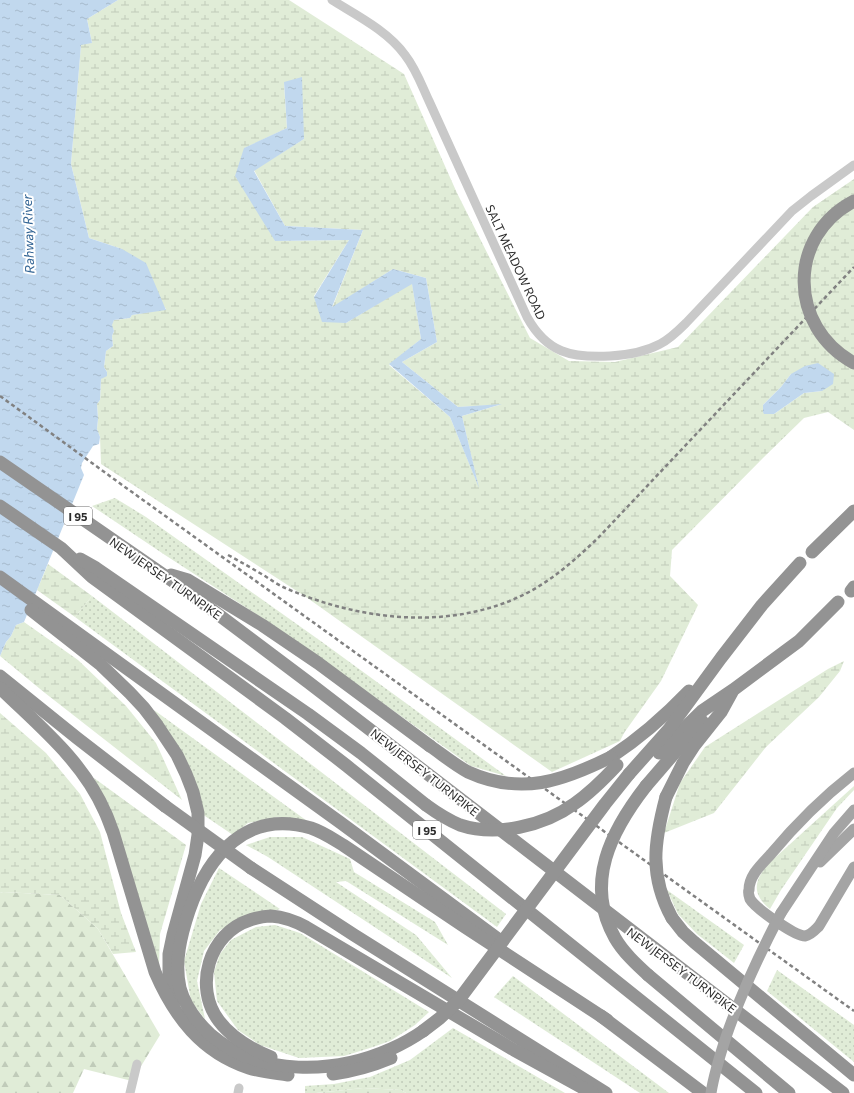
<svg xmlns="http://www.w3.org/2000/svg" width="854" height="1093" font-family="Commissioner,sans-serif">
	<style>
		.grass { fill: url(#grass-dots) }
		.forest { fill: url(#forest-firs) }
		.wetland { fill: url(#wetland-marsh); fill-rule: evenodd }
		.water { fill: url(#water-ripples) }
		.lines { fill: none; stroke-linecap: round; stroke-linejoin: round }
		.minor { stroke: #c9c9c9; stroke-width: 9 }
		.major { stroke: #a4a4a4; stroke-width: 11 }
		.highway { stroke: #939393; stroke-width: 13 }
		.rail { stroke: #818181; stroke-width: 2.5; stroke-dasharray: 4 3; stroke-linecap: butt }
		.major-bridge { stroke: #a4a4a4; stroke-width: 11 }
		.highway-bridge { stroke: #939393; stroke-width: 13 }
		.labels { text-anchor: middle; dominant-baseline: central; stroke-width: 4; stroke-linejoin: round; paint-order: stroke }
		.shield { fill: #fff; stroke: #6b6b6b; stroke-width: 1 }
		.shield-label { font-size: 11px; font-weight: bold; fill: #2c2c2c }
		.street-label { font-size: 12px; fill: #2c2c2c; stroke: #fff }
		.water-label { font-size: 13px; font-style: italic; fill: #336595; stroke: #fff }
	</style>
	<defs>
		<pattern id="grass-dots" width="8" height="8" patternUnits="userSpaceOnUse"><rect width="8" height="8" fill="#e0ecd7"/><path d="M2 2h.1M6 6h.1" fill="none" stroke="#c0cbb9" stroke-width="1.8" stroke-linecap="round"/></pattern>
		<pattern id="forest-firs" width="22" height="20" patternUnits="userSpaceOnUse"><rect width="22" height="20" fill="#e0ecd7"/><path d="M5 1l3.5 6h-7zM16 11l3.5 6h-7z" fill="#c0cbb9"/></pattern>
		<pattern id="wetland-marsh" width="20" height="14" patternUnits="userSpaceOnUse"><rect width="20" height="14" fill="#e0ecd7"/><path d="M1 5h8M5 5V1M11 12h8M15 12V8" fill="none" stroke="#c0cbb9"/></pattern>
		<pattern id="water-ripples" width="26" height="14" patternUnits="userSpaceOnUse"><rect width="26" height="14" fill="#c1d8ee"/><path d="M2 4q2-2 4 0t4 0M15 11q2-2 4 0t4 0" fill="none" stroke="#a6bacc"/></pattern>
	</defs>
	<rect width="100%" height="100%" fill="#fff"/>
	<g class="grass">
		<polygon points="115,498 146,517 322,642 506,776 471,766 273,625 165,555 92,506"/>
		<polygon points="92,596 506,914 497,927 75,617"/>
		<polygon points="154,710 314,826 278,817 248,823 233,835 202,814 166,732"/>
		<polygon points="270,837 302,837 350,859 354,872 435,922 448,945 346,881 336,882 416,935 452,978 268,857 246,845"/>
		<polygon points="219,868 280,909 250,918 220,930 204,951 197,981 205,1019 191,1001 184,961 201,904"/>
		<polygon points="667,890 744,945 734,963 697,934 678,914"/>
		<polygon points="275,925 300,933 429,1012 415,1025 390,1041 373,1047 344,1056 299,1058 260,1045 238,1030 230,1019 217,1001 214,972 220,954 231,940 256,927"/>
		<polygon points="777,970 854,1025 854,1062 767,991"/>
		<polygon points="513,976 669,1093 640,1093 494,997"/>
		<polygon points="453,1028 565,1093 406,1093 401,1090 363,1088 316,1093 305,1093 305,1086 334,1084 370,1077 410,1060"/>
	</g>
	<g class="forest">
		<polygon points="3,892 60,895 98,929 160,1035 132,1081 84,1069 73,1093 0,1093 0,893"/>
		<polygon points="363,1088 401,1090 406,1093 317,1093"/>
	</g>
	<g class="wetland">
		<path d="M118,0H289L404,74L457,193L530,338L569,361L615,362L678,347L813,207L854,179V430L828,412L804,418L764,457L672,550L670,576L698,605L661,681L624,733L620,741L552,772L306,597L101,464L100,437L97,429L98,419L97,404L100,400L101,379L107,372L104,367L106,351L113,346L112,336L114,331L111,325L114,320L130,318L132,315L166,309L122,249L89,238L71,164L81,44L92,43L87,19ZM284,83L304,139L254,170L285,226L363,230L332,308L393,269L426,278L437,342L402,362L458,407L499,405L462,416L478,485L450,417L389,365L421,339L412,283L346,323L314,296L349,240L275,241L245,148L287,128ZM791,374L822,391L804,393L774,414L763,405L781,387Z"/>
		<polygon points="48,564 92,596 75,617 37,590"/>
		<polygon points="24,622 78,660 126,706 156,743 182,800 45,693 0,656 6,642 11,636 16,625"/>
		<polygon points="844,661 840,671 819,697 766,747 714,813 664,833 680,783 705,747 828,669"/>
		<polygon points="0,713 46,753 80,794 100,832 121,913 136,952 113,954 98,929 60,895 3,892 0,893"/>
		<polygon points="94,778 186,845 160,934 159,967 103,801"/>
		<path d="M854,786V790L837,808L781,890L770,909C760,901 754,892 758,880C760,875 764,869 767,865Z"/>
	</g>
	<g class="water">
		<polygon points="0,0 118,0 87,19 92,43 81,45 71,164 89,238 122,249 146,263 166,310 132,315 130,318 114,320 112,325 114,331 112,336 113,346 106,351 104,367 107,372 107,376 101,379 100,400 97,404 98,419 97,429 100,437 99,444 93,446 82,463 81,468 84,475 24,622 16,625 11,636 6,642 0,656"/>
		<polygon points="302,77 304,139 254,171 285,226 363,230 332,307 393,269 426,278 437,342 402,362 458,407 502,404 462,416 479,488 450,417 389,364 421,339 412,284 346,323 322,322 314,297 349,240 275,241 235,176 244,148 287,128 284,82"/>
		<polygon points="818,363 834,374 833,384 822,391 804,393 774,414 764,414 763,412 763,405 781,387 791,374 805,366"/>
	</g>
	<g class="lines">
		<g class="minor">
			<path d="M332,0C356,15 388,31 405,55C416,69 422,86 429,101L527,317C547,353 571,358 610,356C627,355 645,352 660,344C670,339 678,331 686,323L792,211L811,196L854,165"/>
			<polyline points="130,1093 137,1064"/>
			<polyline points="238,1093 239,1088"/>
		</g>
		<g class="major">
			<path d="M854,773C823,797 796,824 771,854C762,864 749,875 749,890C748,892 749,896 750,899C755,908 795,936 805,936C811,935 815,930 819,926L854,867"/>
			<polyline points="820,862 854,829"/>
			<polyline points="781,913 834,833 854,810"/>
		</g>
		<g class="highway">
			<polyline points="0,462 187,591 308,682 843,1093"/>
			<polyline points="0,506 61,548 92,577 285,718 347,766 756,1093"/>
			<polyline points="812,552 854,511"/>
			<polyline points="80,559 96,568 308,714 361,753 426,805"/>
			<polyline points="171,575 188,580 262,625 318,663 430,746"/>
			<polyline points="0,577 341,823 498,939"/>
			<polyline points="851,591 854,587"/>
			<polyline points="31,610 101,665 130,693 144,708 157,725 177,755 186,774 193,792 198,813 198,835 195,855 173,935 169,954 169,971 171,990 174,1002"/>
			<polyline points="0,676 77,738 165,806"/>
			<path d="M0,688C39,726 83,761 105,812C108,818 110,825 113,832L155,972C174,1016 201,1052 249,1068C261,1072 275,1073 288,1075"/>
			<polyline points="659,753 702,711 733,690 799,641 838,602"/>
			<path d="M611,757C640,738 665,716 689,691"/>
			<polyline points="629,774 669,729 721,658 762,605 800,563"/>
			<polyline points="646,786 702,721"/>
			<polyline points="666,797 683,763 694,746 721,712 732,692"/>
			<polyline points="251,868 354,935 606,1093"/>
			<polyline points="672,918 683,932 694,942 854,1075"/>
			<polyline points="648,975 789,1093"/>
			<polyline points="601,1016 703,1093"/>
			<path d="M423,1031C413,1038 402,1044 391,1049C335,1074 260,1077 211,1035C198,1023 185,1006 180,988C174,962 181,935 189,911C208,855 247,809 311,828C323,832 333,839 343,845L465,927L607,1020"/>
			<path d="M271,1057C251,1049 232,1038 219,1021C193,987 209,933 250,920C256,918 264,916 271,916C284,917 295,921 306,927L514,1050L592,1093"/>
			<path d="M333,1074C354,1071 372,1066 391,1058"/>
		</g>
		<g class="rail">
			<polyline points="0,396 118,482 854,1011"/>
			<path d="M228,555C241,562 253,569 265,576C271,580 277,584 283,587C359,621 453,632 529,592C555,578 577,558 598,538L854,267"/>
		</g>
		<path class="major-bridge" d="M711,1093C714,1074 720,1055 726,1037C741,993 760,953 781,913"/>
		<g class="highway-bridge">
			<path d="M854,201C787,236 788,327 854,363"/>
			<path d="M430,746C443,755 455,765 468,772C521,796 563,781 611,757"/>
			<path d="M646,786C611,831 584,883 615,938C623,952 636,964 648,975"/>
			<path d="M666,797C654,842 649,876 672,918"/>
			<path d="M426,805C437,813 448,820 460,825C496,837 544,826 574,804C590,793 604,779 617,765"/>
			<polyline points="165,806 251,868"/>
			<polyline points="423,1031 440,1018 458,1001 605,804 629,774"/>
		</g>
	</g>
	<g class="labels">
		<g class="shield">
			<rect x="64" y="507" width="28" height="18" rx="3"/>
			<rect x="413" y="821" width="28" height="18" rx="3"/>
		</g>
		<g class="shield-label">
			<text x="78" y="516">I 95</text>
			<text x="427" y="830">I 95</text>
		</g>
		<g class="street-label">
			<text transform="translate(516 262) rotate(65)">SALT MEADOW ROAD</text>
			<text transform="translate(166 578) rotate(35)">NEW JERSEY TURNPIKE</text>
			<text transform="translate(425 772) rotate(38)">NEW JERSEY TURNPIKE</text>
			<text transform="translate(682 970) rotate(37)">NEW JERSEY TURNPIKE</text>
		</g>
		<g class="water-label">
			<text transform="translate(28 234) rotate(-92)">Rahway River</text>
		</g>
	</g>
</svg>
